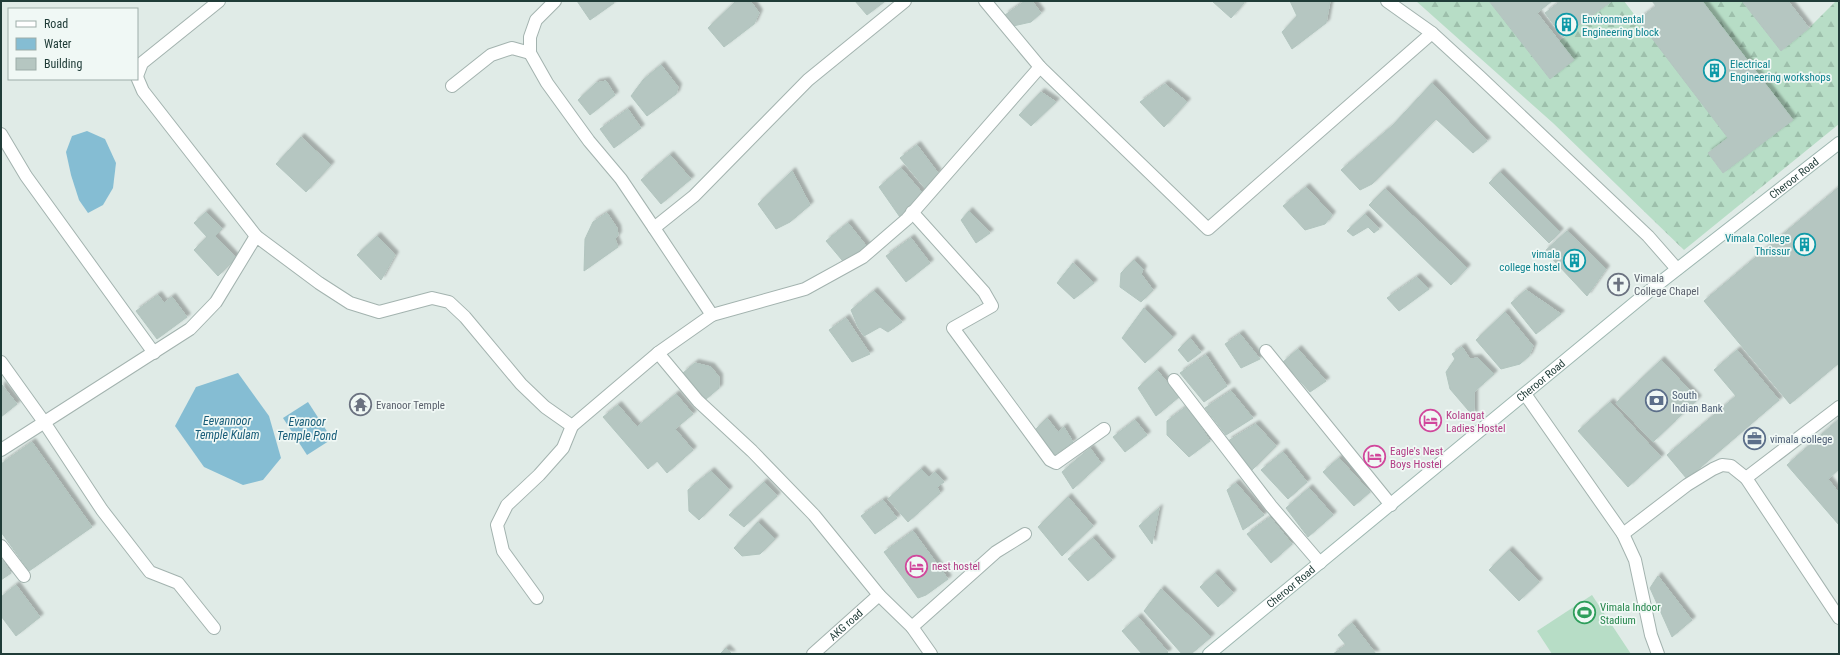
<svg xmlns="http://www.w3.org/2000/svg" width="1840" height="655" font-family="'Roboto Condensed',sans-serif">
	<style>
		.grass { fill: #b7ddc6 }
		.forest { fill: url(#forest-firs) }
		.water { fill: #85bdd3 }
		.building { fill: #b5c6c1; stroke: #b2c5bf; filter: url(#shadow) }
		.lines { fill: none; stroke-linecap: round; stroke-linejoin: round }
		.street-casing { stroke: #a3b3af; stroke-width: 14 }
		.secondary-casing { stroke: #9eb7b1; stroke-width: 14 }
		.street { stroke: #fff; stroke-width: 12 }
		.secondary { stroke: #fff; stroke-width: 12 }
		.labels { text-anchor: middle; dominant-baseline: central; stroke-width: 3.5; stroke-linejoin: round; paint-order: stroke }
		.culture-label { font-size: 11px; fill: #0d838f; stroke: #f0f8f5; text-anchor: start }
		.street-label { font-size: 11px; fill: #203c38; stroke: #f0f8f5 }
		.worship-label { font-size: 11px; fill: #5b616d; stroke: #f0f8f5; text-anchor: start }
		.service-label { font-size: 11px; fill: #4e5e75; stroke: #f0f8f5; text-anchor: start }
		.hotel-label { font-size: 11px; fill: #b23c85; stroke: #f0f8f5; text-anchor: start }
		.leisure-label { font-size: 11px; fill: #27864d; stroke: #f0f8f5; text-anchor: start }
		.water-label { font-size: 12px; font-style: italic; fill: #185d79; stroke: #f0f8f5 }
	</style>
	<defs>
		<pattern id="forest-firs" width="22" height="20" patternUnits="userSpaceOnUse"><rect width="22" height="20" fill="#b7ddc6"/><path d="M5 1l3.5 6h-7zM16 11l3.5 6h-7z" fill="#9dbfab"/></pattern>
		<filter id="shadow"><feDropShadow dx="3.5" dy="-3.5" stdDeviation="1" flood-color="#0004"/></filter>
	</defs>
	<rect width="100%" height="100%" fill="#e0ebe7"/>
	<polygon class="grass" points="1592,595 1631,654 1552,654 1537,631"/>
	<polygon class="forest" points="1416,1 1489,1 1550,79 1573,60 1559,41 1612,1 1624,1 1728,138 1708,153 1723,173 1793,120 1702,1 1742,1 1781,51 1809,28 1836,1 1839,1 1839,124 1684,250 1553,123"/>
	<g class="water">
		<polygon points="87,131 105,139 116,163 113,188 103,205 88,213 79,200 71,175 66,152 72,136"/>
		<polygon points="238,373 269,416 281,458 263,480 243,485 204,467 175,426 196,387"/>
		<polygon points="308,402 332,439 307,455 283,418"/>
	</g>
	<g class="building">
		<polygon points="577,1 612,1 614,3 590,20"/>
		<polygon points="736,1 745,1 752,3 759,13 754,24 724,47 708,28"/>
		<polygon points="855,1 883,1 884,2 867,15"/>
		<polygon points="1025,1 1032,1 1041,13 1031,22 1013,26 1005,15"/>
		<polygon points="1212,1 1243,1 1244,3 1231,18"/>
		<polygon points="1290,1 1330,1 1326,23 1292,49 1282,32 1297,16"/>
		<polygon points="1489,1 1552,1 1537,13 1574,60 1550,79"/>
		<polygon points="1561,1 1612,1 1563,37 1545,13"/>
		<polygon points="1652,1 1702,1 1793,120 1723,173 1708,153 1728,138 1638,20 1656,6"/>
		<polygon points="1742,1 1788,1 1809,28 1781,51"/>
		<polygon points="661,65 678,87 676,94 647,116 631,96 643,80"/>
		<polygon points="606,81 615,95 590,115 578,100 596,83"/>
		<polygon points="1432,83 1487,141 1473,153 1436,119 1372,184 1360,190 1341,170 1392,126"/>
		<polygon points="1165,84 1187,102 1164,127 1140,102"/>
		<polygon points="1041,92 1056,102 1031,126 1019,115"/>
		<polygon points="628,109 641,128 614,148 600,129"/>
		<polygon points="301,137 331,165 306,192 276,164"/>
		<polygon points="917,145 938,173 925,188 900,158"/>
		<polygon points="670,155 691,179 661,204 641,180"/>
		<polygon points="901,168 925,196 902,220 879,187"/>
		<polygon points="792,171 810,205 790,222 776,229 758,204"/>
		<polygon points="1500,172 1560,232 1549,243 1489,183"/>
		<polygon points="1306,187 1332,215 1325,224 1305,230 1283,206"/>
		<polygon points="1839,187 1839,363 1790,404 1704,301"/>
		<polygon points="1385,189 1467,268 1451,285 1369,205"/>
		<polygon points="969,211 990,233 976,243 961,220"/>
		<polygon points="206,212 222,229 215,236 236,258 218,276 194,250 207,237 194,223"/>
		<polygon points="607,213 617,228 618,235 615,239 618,247 584,271 585,239 593,222"/>
		<polygon points="1365,214 1379,229 1374,233 1368,227 1353,236 1347,231"/>
		<polygon points="848,223 868,248 847,266 826,241"/>
		<polygon points="1567,231 1606,269 1587,296 1545,251"/>
		<polygon points="377,236 395,255 381,280 357,255"/>
		<polygon points="911,238 930,263 906,282 886,256"/>
		<polygon points="1134,260 1143,269 1141,274 1153,290 1141,302 1120,287 1121,273"/>
		<polygon points="1073,263 1094,283 1074,299 1057,283"/>
		<polygon points="1417,277 1429,289 1399,311 1387,298"/>
		<polygon points="1526,290 1561,314 1536,334 1511,303"/>
		<polygon points="874,291 902,322 888,332 880,327 864,336 858,327 851,310"/>
		<polygon points="158,295 164,303 172,297 187,317 157,339 136,311"/>
		<polygon points="1144,308 1173,337 1145,363 1122,338"/>
		<polygon points="1505,312 1533,346 1529,356 1520,364 1501,369 1476,340"/>
		<polygon points="846,318 870,354 852,362 829,330"/>
		<polygon points="1240,334 1260,359 1241,368 1225,344"/>
		<polygon points="1190,338 1201,352 1188,362 1178,350"/>
		<polygon points="1462,347 1470,359 1478,358 1494,374 1474,392 1474,417 1450,389 1446,372 1455,359 1452,354"/>
		<polygon points="1298,349 1326,381 1310,392 1283,362"/>
		<polygon points="1737,350 1779,400 1687,479 1667,455 1736,396 1714,370"/>
		<polygon points="1206,355 1227,386 1204,402 1180,373"/>
		<polygon points="1661,360 1698,399 1653,442 1616,403"/>
		<polygon points="695,363 711,367 719,377 719,388 705,400 683,373"/>
		<polygon points="1157,370 1179,397 1156,416 1138,388"/>
		<polygon points="2,385 17,404 1,417 1,387"/>
		<polygon points="1231,391 1253,418 1226,435 1205,408"/>
		<polygon points="676,394 693,414 675,429 693,450 667,473 657,461 648,469 603,417 618,405 637,427"/>
		<polygon points="1610,402 1661,457 1628,487 1578,431"/>
		<polygon points="1187,406 1210,441 1189,457 1167,435 1167,421"/>
		<polygon points="1047,418 1058,432 1064,427 1073,442 1055,455 1035,430"/>
		<polygon points="1839,419 1839,469 1828,479 1839,493 1839,525 1787,465"/>
		<polygon points="1135,420 1147,435 1125,452 1113,437"/>
		<polygon points="1256,424 1276,446 1252,470 1228,441"/>
		<polygon points="32,442 92,527 29,571 1,532 1,464"/>
		<polygon points="1090,448 1101,463 1073,489 1062,472"/>
		<polygon points="1283,452 1307,482 1288,499 1261,470"/>
		<polygon points="1339,458 1370,492 1354,506 1323,472"/>
		<polygon points="921,469 929,477 935,472 944,482 937,487 940,493 908,522 888,499"/>
		<polygon points="711,471 729,490 699,520 689,511 688,490"/>
		<polygon points="764,482 777,496 744,527 729,515"/>
		<polygon points="1236,483 1264,515 1243,530 1227,490"/>
		<polygon points="1309,488 1333,515 1308,537 1286,508"/>
		<polygon points="1068,497 1093,526 1062,556 1038,527"/>
		<polygon points="883,500 897,518 875,534 861,516"/>
		<polygon points="1159,508 1152,544 1139,526"/>
		<polygon points="1270,517 1292,544 1271,563 1247,534"/>
		<polygon points="758,522 775,539 760,554 742,556 734,548"/>
		<polygon points="913,531 948,579 926,595 918,598 884,552"/>
		<polygon points="1093,538 1112,560 1088,581 1068,559"/>
		<polygon points="1509,550 1539,582 1519,601 1489,570"/>
		<polygon points="1,558 11,573 1,580"/>
		<polygon points="1215,573 1233,593 1218,607 1200,587"/>
		<polygon points="1658,576 1692,620 1672,637 1650,588"/>
		<polygon points="16,585 40,617 16,636 1,616 1,597"/>
		<polygon points="1161,589 1211,637 1191,654 1182,654 1144,611"/>
		<polygon points="1138,617 1168,652 1166,654 1142,654 1122,631"/>
		<polygon points="1352,623 1376,654 1333,654 1346,645 1338,635"/>
		<polygon points="726,648 732,654 720,654"/>
	</g>
	<g class="lines">
		<defs>
			<g id="street">
				<polyline points="555,1 536,20 530,37 530,53 547,83 589,141 621,179 654,228"/>
				<polyline points="985,1 1040,67 1208,229 1432,33"/>
				<polyline points="1387,1 1432,33 1480,77 1648,236 1677,269"/>
				<polyline points="137,76 142,63 219,1"/>
				<polyline points="137,77 143,91 256,236"/>
				<polyline points="452,86 491,55 512,48 530,53"/>
				<polyline points="1,134 26,176 154,353"/>
				<polyline points="912,212 984,292 992,306 953,328 1050,460 1056,463 1104,429"/>
				<polyline points="712,315 805,289 863,257 907,219 1040,67"/>
				<polyline points="1266,351 1391,505"/>
				<polyline points="658,353 712,315 654,228 694,196 808,80 905,1"/>
				<polyline points="1,362 44,422 102,510 150,572 178,583 214,628"/>
				<polyline points="1174,380 1271,506 1320,563"/>
				<polyline points="1525,394 1623,534 1687,485 1713,469 1722,465 1731,466 1746,478 1839,618"/>
				<polyline points="1,450 190,329 216,302 256,236 319,283 350,303 379,312 432,298 449,302 465,317 521,384 545,407 572,426 658,353 698,401 752,451 814,515 879,595 912,627 931,654"/>
				<polyline points="1746,478 1839,407"/>
				<polyline points="1623,534 1635,560 1651,635 1658,654"/>
				<polyline points="1,546 24,576"/>
				<polyline points="537,598 503,551 497,525 507,505 539,475 563,448 572,426"/>
				<polyline points="912,627 996,552 1025,534"/>
				<path id="s1" d="M813,654L879,595"/>
			</g>
			<g id="secondary">
				<path id="s2" d="M1209,654L1648,292L1839,143"/>
			</g>
		</defs>
		<use href="#street" class="street-casing"/>
		<use href="#secondary" class="secondary-casing"/>
		<use href="#street" class="street"/>
		<use href="#secondary" class="secondary"/>
	</g>
	<defs>
		<symbol id="building-ring" viewBox="-11 -11 22 22"><circle r="9.5" fill="#f0f8f5" stroke="#0f9aa8" stroke-width="1.5"/><path d="M-4-6H4V6H1V3H-1V6H-4ZM-2.5-4.3h1.7v1.8h-1.7ZM.8-4.3h1.7v1.8H.8ZM-2.5-1h1.7V.8h-1.7ZM.8-1h1.7V.8H.8Z" fill="#0f9aa8"/></symbol>
		<symbol id="church-ring" viewBox="-11 -11 22 22"><circle r="9.5" fill="#f0f8f5" stroke="#6b7280" stroke-width="1.5"/><path d="M-1.2-6h2.4v3.5h3.3v2.4h-3.3V6h-2.4V-.1h-3.3v-2.4h3.3Z" fill="#6b7280"/></symbol>
		<symbol id="bank-ring" viewBox="-11 -11 22 22"><circle r="9.5" fill="#f0f8f5" stroke="#5c6f8a" stroke-width="1.5"/><path d="M-6-4H6V4H-6ZM0-2.3a2.3 2.3 0 1 0 0 4.6a2.3 2.3 0 1 0 0-4.6Z" fill="#5c6f8a"/></symbol>
		<symbol id="temple-ring" viewBox="-11 -11 22 22"><circle r="9.5" fill="#f0f8f5" stroke="#6b7280" stroke-width="1.5"/><path d="M0-6L5-2H3V0L6.5 2.5H4V6H1.5V3h-3V6H-4V2.5H-6.5L-3 0V-2H-5Z" fill="#6b7280"/></symbol>
		<symbol id="hotel-ring" viewBox="-11 -11 22 22"><circle r="9.5" fill="#f0f8f5" stroke="#d1479c" stroke-width="1.5"/><path d="M-6-4.5h1.5V1H6V5H4.5V3h-9V5H-6ZM-4 0a1.8 1.8 0 1 1 3.6 0ZM.5 0V-2.5h3Q6-2.5 6 0Z" fill="#d1479c"/></symbol>
		<symbol id="office-ring" viewBox="-11 -11 22 22"><circle r="9.5" fill="#f0f8f5" stroke="#5c6f8a" stroke-width="1.5"/><path d="M-6-3h4V-5.5h4V-3h4V5H-6ZM-1-4.5V-3h2v-1.5ZM-6 0V1H6V0Z" fill="#5c6f8a"/></symbol>
		<symbol id="stadium-ring" viewBox="-11 -11 22 22"><circle r="9.5" fill="#f0f8f5" stroke="#2e9e5b" stroke-width="1.5"/><path d="M0-5a6.5 5 0 1 0 0 10a6.5 5 0 1 0 0-10ZM-3.5-1.8h7v3.6h-7Z" fill="#2e9e5b"/></symbol>
	</defs>
	<g fill-rule="evenodd">
		<use href="#building-ring" x="1554" y="12" width="25" height="25"/>
		<use href="#building-ring" x="1702" y="58" width="25" height="25"/>
		<use href="#building-ring" x="1792" y="232" width="25" height="25"/>
		<use href="#building-ring" x="1562" y="248" width="25" height="25"/>
		<use href="#church-ring" x="1606" y="272" width="25" height="25"/>
		<use href="#bank-ring" x="1644" y="388" width="25" height="25"/>
		<use href="#temple-ring" x="348" y="392" width="25" height="25"/>
		<use href="#hotel-ring" x="1418" y="408" width="25" height="25"/>
		<use href="#office-ring" x="1742" y="426" width="25" height="25"/>
		<use href="#hotel-ring" x="1362" y="444" width="25" height="25"/>
		<use href="#hotel-ring" x="904" y="554" width="25" height="25"/>
		<use href="#stadium-ring" x="1572" y="600" width="25" height="25"/>
	</g>
	<g class="labels">
		<g class="culture-label">
			<text x="1582" y="19">Environmental<tspan x="1582" dy="13">Engineering block</tspan></text>
			<text x="1730" y="64">Electrical<tspan x="1730" dy="13">Engineering workshops</tspan></text>
			<text x="1790" y="238" text-anchor="end">Vimala College<tspan x="1790" dy="13">Thrissur</tspan></text>
			<text x="1560" y="254" text-anchor="end">vimala<tspan x="1560" dy="13">college hostel</tspan></text>
		</g>
		<g class="street-label">
			<text stroke="none"><textPath href="#s2" startOffset="754">Cheroor Road</textPath></text>
			<text stroke="none"><textPath href="#s2" startOffset="430">Cheroor Road</textPath></text>
			<text stroke="none"><textPath href="#s2" startOffset="106">Cheroor Road</textPath></text>
			<text stroke="none"><textPath href="#s1" startOffset="44">AKG road</textPath></text>
		</g>
		<g class="worship-label">
			<text x="1634" y="278">Vimala<tspan x="1634" dy="13">College Chapel</tspan></text>
			<text x="376" y="405">Evanoor Temple</text>
		</g>
		<g class="service-label">
			<text x="1672" y="395">South<tspan x="1672" dy="13">Indian Bank</tspan></text>
			<text x="1770" y="439">vimala college</text>
		</g>
		<g class="hotel-label">
			<text x="1446" y="415">Kolangat<tspan x="1446" dy="13">Ladies Hostel</tspan></text>
			<text x="1390" y="451">Eagle's Nest<tspan x="1390" dy="13">Boys Hostel</tspan></text>
			<text x="932" y="566">nest hostel</text>
		</g>
		<g class="leisure-label">
			<text x="1600" y="607">Vimala Indoor<tspan x="1600" dy="13">Stadium</tspan></text>
		</g>
		<g class="water-label">
			<text x="227" y="421">Eevannoor<tspan x="227" dy="14">Temple Kulam</tspan></text>
			<text x="307" y="422">Evanoor<tspan x="307" dy="14">Temple Pond</tspan></text>
		</g>
	</g>
	<rect width="1840" height="655" fill="none" stroke="#203c38" stroke-width="4"/>
	<rect x="8" y="8" width="130" height="72" fill="#f0f8f5" stroke="#9dada9"/>
	<rect x="16" y="21" width="20" height="6" fill="#ffffff" stroke="#9dada9"/>
	<text x="44" y="28" font-size="12" fill="#203c38">Road</text>
	<rect x="16" y="38" width="20" height="12" fill="#85bdd3" stroke="#9dada9"/>
	<text x="44" y="48" font-size="12" fill="#203c38">Water</text>
	<rect x="16" y="58" width="20" height="12" fill="#b5c6c1" stroke="#9dada9"/>
	<text x="44" y="68" font-size="12" fill="#203c38">Building</text>
</svg>
